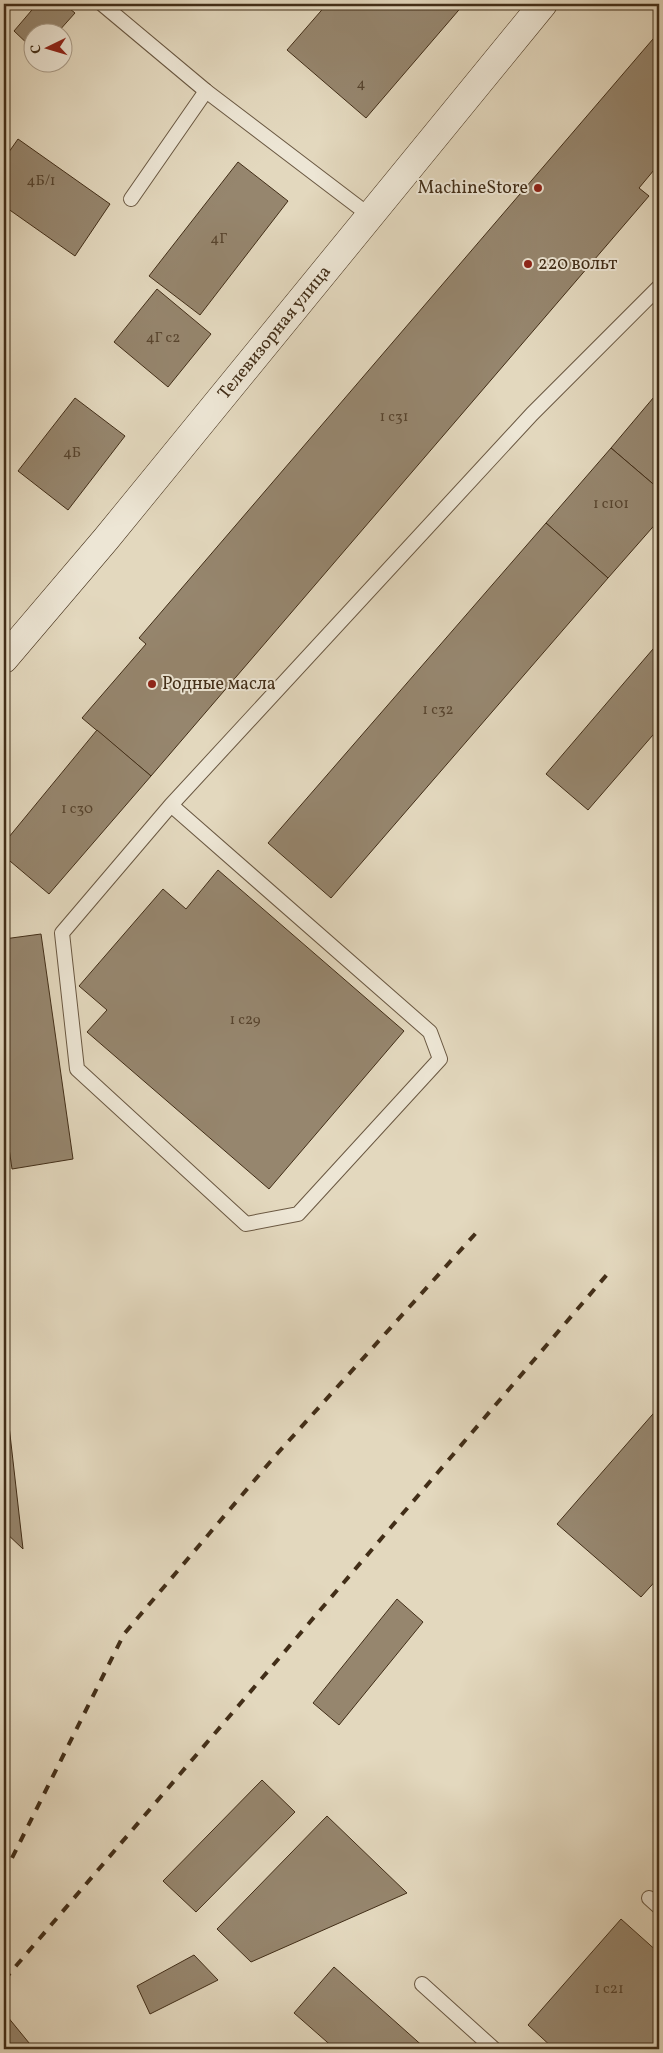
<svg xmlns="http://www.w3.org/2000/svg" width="663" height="2053" font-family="Vollkorn,serif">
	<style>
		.building { fill: #96866e; stroke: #422e18 }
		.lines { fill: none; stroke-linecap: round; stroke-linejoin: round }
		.lane-casing { stroke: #6a5842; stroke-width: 16 }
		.secondary-casing { stroke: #422e18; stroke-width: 29 }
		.lane { stroke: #ede6d5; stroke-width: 14 }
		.secondary { stroke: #ede6d5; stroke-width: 28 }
		.rail { stroke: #422e18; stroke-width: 4; stroke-dasharray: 9 9; stroke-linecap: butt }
		.poi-dot { fill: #8f2418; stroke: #ede6d5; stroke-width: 2 }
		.labels { text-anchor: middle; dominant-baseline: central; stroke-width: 4; stroke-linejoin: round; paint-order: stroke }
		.number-label { font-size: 15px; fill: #57442e }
		.poi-label { font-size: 18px; fill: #422e18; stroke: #ede6d5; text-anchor: start }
		.street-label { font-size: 18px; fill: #422e18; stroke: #ede6d5 }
	</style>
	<rect width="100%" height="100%" fill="#e3d8be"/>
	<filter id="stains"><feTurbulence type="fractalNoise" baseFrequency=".004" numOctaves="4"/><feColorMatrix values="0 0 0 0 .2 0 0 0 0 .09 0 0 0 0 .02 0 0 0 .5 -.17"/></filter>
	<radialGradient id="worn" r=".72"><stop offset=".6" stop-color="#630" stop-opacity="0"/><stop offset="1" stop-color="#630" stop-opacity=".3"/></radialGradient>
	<g class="building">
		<polygon points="37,4 64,4 75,13 58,32 32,32 32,48 14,31"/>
		<polygon points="327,4 464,4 366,118 287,50"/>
		<polygon points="659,32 659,164 639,188 649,196 151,776 82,718 146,644 139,638"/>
		<polygon points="18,139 110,204 75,256 4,206 4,159"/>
		<polygon points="238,162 288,201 200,315 149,276"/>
		<polygon points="157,289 211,334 168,387 114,342"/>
		<polygon points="659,391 659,489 611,448"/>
		<polygon points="75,398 125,436 68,510 18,471"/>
		<polygon points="611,448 659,489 659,520 608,578 546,523"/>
		<polygon points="546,523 608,578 331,898 268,843"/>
		<polygon points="659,642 659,728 588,810 546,774"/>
		<polygon points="97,730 151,776 49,894 4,856 4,843"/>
		<polygon points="218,870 404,1031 269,1189 87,1032 107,1010 79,986 163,889 186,909"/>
		<polygon points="41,934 73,1159 12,1169 4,1113 4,939"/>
		<polygon points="659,1407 659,1577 641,1597 557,1524"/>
		<polygon points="4,1408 7,1408 23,1549 4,1531"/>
		<polygon points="397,1599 423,1622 339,1725 313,1703"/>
		<polygon points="262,1780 295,1812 196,1912 163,1881"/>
		<polygon points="327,1816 407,1893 251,1962 217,1929"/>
		<polygon points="621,1919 659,1953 659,2049 554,2049 528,2025"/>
		<polygon points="194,1955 218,1980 150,2014 137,1986"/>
		<polygon points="334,1967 426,2049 335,2049 294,2013"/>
		<polygon points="7,2016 34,2049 4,2049 4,2019"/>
	</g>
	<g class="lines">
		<defs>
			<g id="lane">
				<polyline points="102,4 206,91 369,215"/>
				<polyline points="131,199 206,91"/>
				<polyline points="171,805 430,1032 440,1059 298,1214 246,1224 77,1069 62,933 171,805 532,414 659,287"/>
				<polyline points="649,1898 659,1907"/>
				<polyline points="422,1984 494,2049"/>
			</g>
			<g id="secondary">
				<path id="s1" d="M4,659L106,539L543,4"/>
			</g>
		</defs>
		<use href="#lane" class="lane-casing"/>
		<use href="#secondary" class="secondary-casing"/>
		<use href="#lane" class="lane"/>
		<use href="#secondary" class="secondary"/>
		<g class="rail">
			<polyline points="4,1874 124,1634 276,1455 476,1233"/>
			<polyline points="4,1980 610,1271"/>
		</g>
	</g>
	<g class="poi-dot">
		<circle cx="538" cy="188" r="5"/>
		<circle cx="528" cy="264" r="5"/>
		<circle cx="152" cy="684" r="5"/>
	</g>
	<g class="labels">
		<g class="number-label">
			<text x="361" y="84">4</text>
			<text x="41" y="181">4Б/1</text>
			<text x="219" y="239">4Г</text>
			<text x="163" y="338">4Г с2</text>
			<text x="394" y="417">1 с31</text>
			<text x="72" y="453">4Б</text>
			<text x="611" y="504">1 с101</text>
			<text x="438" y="710">1 с32</text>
			<text x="77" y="809">1 с30</text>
			<text x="245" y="1020">1 с29</text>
			<text x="609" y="1989">1 с21</text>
		</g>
		<g class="poi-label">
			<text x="528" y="188" text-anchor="end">MachineStore</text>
			<text x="538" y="264">220 вольт</text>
			<text x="162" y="684">Родные масла</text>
		</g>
		<g class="street-label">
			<text stroke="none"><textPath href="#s1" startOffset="424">Телевизорная улица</textPath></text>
		</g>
	</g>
	<rect width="663" height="2053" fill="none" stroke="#e3d8be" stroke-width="20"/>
	<rect x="5" y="5" width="653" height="2043" fill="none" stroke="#422e18" stroke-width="2.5"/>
	<rect x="10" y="10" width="643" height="2033" fill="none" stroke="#422e18"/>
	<g transform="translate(48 48) rotate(265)"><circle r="24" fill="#ede6d5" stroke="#a99c89"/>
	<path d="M0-4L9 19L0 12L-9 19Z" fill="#8f2418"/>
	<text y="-8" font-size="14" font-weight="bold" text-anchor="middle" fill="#422e18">С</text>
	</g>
	<rect width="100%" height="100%" filter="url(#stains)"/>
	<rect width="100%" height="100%" fill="url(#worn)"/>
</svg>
